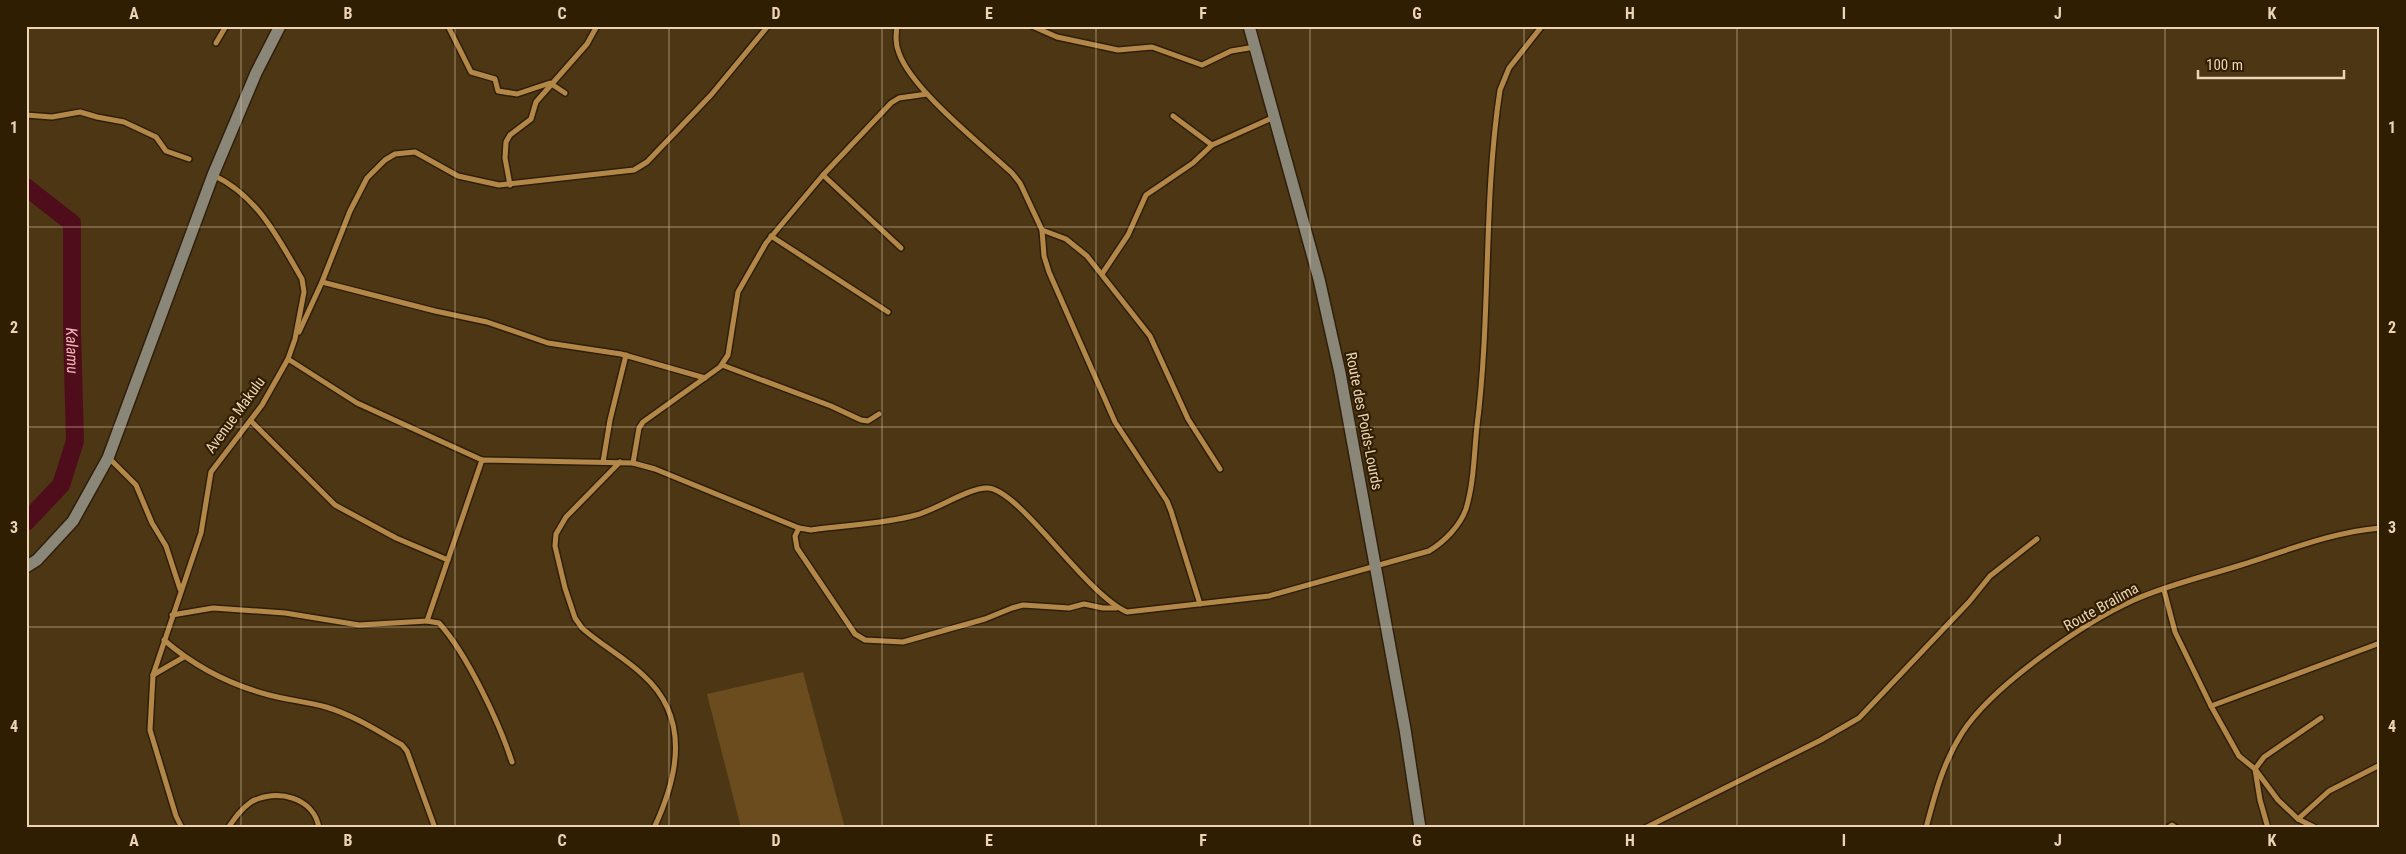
<svg xmlns="http://www.w3.org/2000/svg" width="2406" height="854" font-family="'Roboto Condensed',sans-serif">
	<style>
		.green { fill: #6a4c1e }
		.lines { fill: none; stroke-linecap: round; stroke-linejoin: round }
		.river { stroke: #4f0d1b; stroke-width: 18 }
		.street-casing { stroke: #2e1f0b; stroke-width: 8 }
		.secondary-casing { stroke: #2e1f0b; stroke-width: 14 }
		.street { stroke: #b38747; stroke-width: 5 }
		.secondary { stroke: #8a8678; stroke-width: 11 }
		.grid { fill: none; stroke: #ecd4b5; stroke-width: 1; stroke-opacity: 0.55 }
		.labels { text-anchor: middle; dominant-baseline: central; stroke-width: 4.5; stroke-linejoin: round; paint-order: stroke }
		.street-label { font-size: 15px; fill: #ecd4b5; stroke: #301e03 }
		.water-label { font-size: 16px; font-style: italic; fill: #f2b2b6; stroke: #301e03 }
		.neatline { fill: none; stroke: #ecd4b5; stroke-width: 2 }
		.grid-label { font-size: 16px; text-anchor: middle; font-weight: bold; fill: #ecd4b5 }
	</style>
	<rect width="100%" height="100%" fill="#4d3614"/>
	<polygon class="green" points="803,672 845,828 741,828 707,694"/>
	<g class="lines">
		<path class="river" id="s1" d="M26,187L72,223V331L75,441L61,485L26,522"/>
		<defs>
			<g id="street">
				<polyline points="448,26 471,72 495,79 498,91 517,94 550,83 565,93"/>
				<path d="M897,26C896,35 895,44 899,53C912,90 982,145 1012,173L1020,183L1042,230L1044,256L1049,272L1115,422L1167,501L1171,511L1200,604"/>
				<polyline points="1032,26 1057,37 1118,50 1152,47 1202,65 1231,51 1255,47"/>
				<polyline points="216,43 226,26"/>
				<path d="M927,94L899,98L891,103L823,175L766,243L738,292L728,355L720,367L643,422L639,428L633,463L655,469L799,528L811,530C844,525 885,524 916,515C936,510 968,488 987,488C1019,488 1085,594 1127,612L1269,596L1429,551C1444,542 1460,526 1466,509C1474,483 1474,453 1477,426C1491,315 1483,201 1500,90L1509,68L1542,26"/>
				<polyline points="26,115 52,117 80,112 97,117 124,122 156,137 166,151 189,159"/>
				<polyline points="1173,116 1212,145 1274,117"/>
				<polyline points="823,175 901,248"/>
				<polyline points="510,185 505,158 506,142 510,135 531,119 536,102 587,44 597,26"/>
				<polyline points="1042,230 1066,239 1087,256 1150,336 1188,419 1220,469"/>
				<polyline points="771,236 888,312"/>
				<polyline points="1102,274 1128,235 1146,195 1193,163 1212,145"/>
				<polyline points="322,282 435,311 487,322 548,343 621,354 705,378"/>
				<polyline points="299,332 322,282 350,211 367,178 385,160 395,154 415,152 458,176 499,185 634,170 647,162 711,95 768,26"/>
				<polyline points="288,359 357,403 482,460"/>
				<polyline points="722,365 831,406 861,420 868,421 879,414"/>
				<polyline points="251,421 335,505 396,538 448,560"/>
				<polyline points="109,458 136,485 152,523 166,546 180,589"/>
				<polyline points="603,462 610,420 626,355"/>
				<path d="M620,462L566,517L556,534L555,546L565,588L575,618L582,628C601,645 624,657 643,675C691,718 678,777 654,828"/>
				<polyline points="799,528 795,536 797,548 855,634 865,640 903,642 985,619 1012,608 1023,605 1069,608 1084,604 1103,608 1116,608"/>
				<polyline points="2164,590 2175,632 2211,706 2239,756 2255,769 2278,800 2298,819 2316,828"/>
				<polyline points="172,615 213,608 285,613 359,625 427,621 482,460 633,463"/>
				<path d="M427,621L439,623C467,654 499,722 512,762"/>
				<path d="M164,640C194,666 231,685 269,695C288,700 308,702 326,707C353,715 378,731 402,745L407,751L435,828"/>
				<polyline points="153,675 184,657"/>
				<polyline points="2211,706 2380,643"/>
				<polyline points="2298,819 2329,791 2380,765"/>
				<path d="M182,828L176,816L150,730L153,675L201,533L211,472L262,405L288,359L295,339L304,292L302,279C278,238 258,196 213,175"/>
				<path d="M228,828C235,818 241,809 251,802C276,788 314,797 319,828"/>
				<polyline points="1645,828 1821,740 1859,718 1969,602 1990,576 2037,539"/>
				<path d="M1926,828C1935,794 1943,763 1962,733C1992,686 2083,623 2134,600C2167,585 2206,576 2241,565C2286,551 2332,532 2380,528"/>
				<polyline points="2168,828 2172,825 2176,828"/>
				<polyline points="2268,828 2260,800 2255,769 2264,757 2321,718"/>
			</g>
			<g id="secondary">
				<polyline points="1249,26 1319,279 1340,373 1405,729 1420,828"/>
				<polyline points="26,567 37,560 73,521 108,458 213,175 256,73 280,26"/>
			</g>
		</defs>
		<use href="#street" class="street-casing"/>
		<use href="#secondary" class="secondary-casing"/>
		<use href="#street" class="street"/>
		<use href="#secondary" class="secondary"/>
	</g>
	<path class="grid" d="M241,26V828M455,26V828M669,26V828M882,26V828M1096,26V828M1310,26V828M1524,26V828M1737,26V828M1951,26V828M2165,26V828M26,227H2380M26,427H2380M26,627H2380"/>
	<g class="labels">
		<g class="street-label">
			<text transform="translate(235 415) rotate(-54)">Avenue Makulu</text>
			<text transform="translate(1364 421) rotate(79)">Route des Poids-Lourds</text>
			<text transform="translate(2101 607) rotate(-29)">Route Bralima</text>
		</g>
		<g class="water-label">
			<text stroke="none"><textPath href="#s1" startOffset="186">Kalamu</textPath></text>
		</g>
	</g>
	<rect width="2406" height="854" fill="none" stroke="#301e03" stroke-width="55"/>
	<path d="M2198 70v8h146v-8" fill="none" stroke="#ecd4b5" stroke-width="2.5"/>
	<text x="2206" y="70" font-size="15" fill="#ecd4b5" stroke="#301e03" stroke-width="4" paint-order="stroke">100 m</text>
	<rect x="28" y="28" width="2350" height="798" class="neatline"/>
	<g class="grid-label">
		<text x="134" y="19">A</text>
		<text x="348" y="19">B</text>
		<text x="562" y="19">C</text>
		<text x="776" y="19">D</text>
		<text x="989" y="19">E</text>
		<text x="1203" y="19">F</text>
		<text x="1417" y="19">G</text>
		<text x="1630" y="19">H</text>
		<text x="1844" y="19">I</text>
		<text x="2058" y="19">J</text>
		<text x="2272" y="19">K</text>
		<text x="14" y="133">1</text>
		<text x="2392" y="133">1</text>
		<text x="14" y="333">2</text>
		<text x="2392" y="333">2</text>
		<text x="14" y="533">3</text>
		<text x="2392" y="533">3</text>
		<text x="14" y="732">4</text>
		<text x="2392" y="732">4</text>
		<text x="134" y="846">A</text>
		<text x="348" y="846">B</text>
		<text x="562" y="846">C</text>
		<text x="776" y="846">D</text>
		<text x="989" y="846">E</text>
		<text x="1203" y="846">F</text>
		<text x="1417" y="846">G</text>
		<text x="1630" y="846">H</text>
		<text x="1844" y="846">I</text>
		<text x="2058" y="846">J</text>
		<text x="2272" y="846">K</text>
	</g>
</svg>
